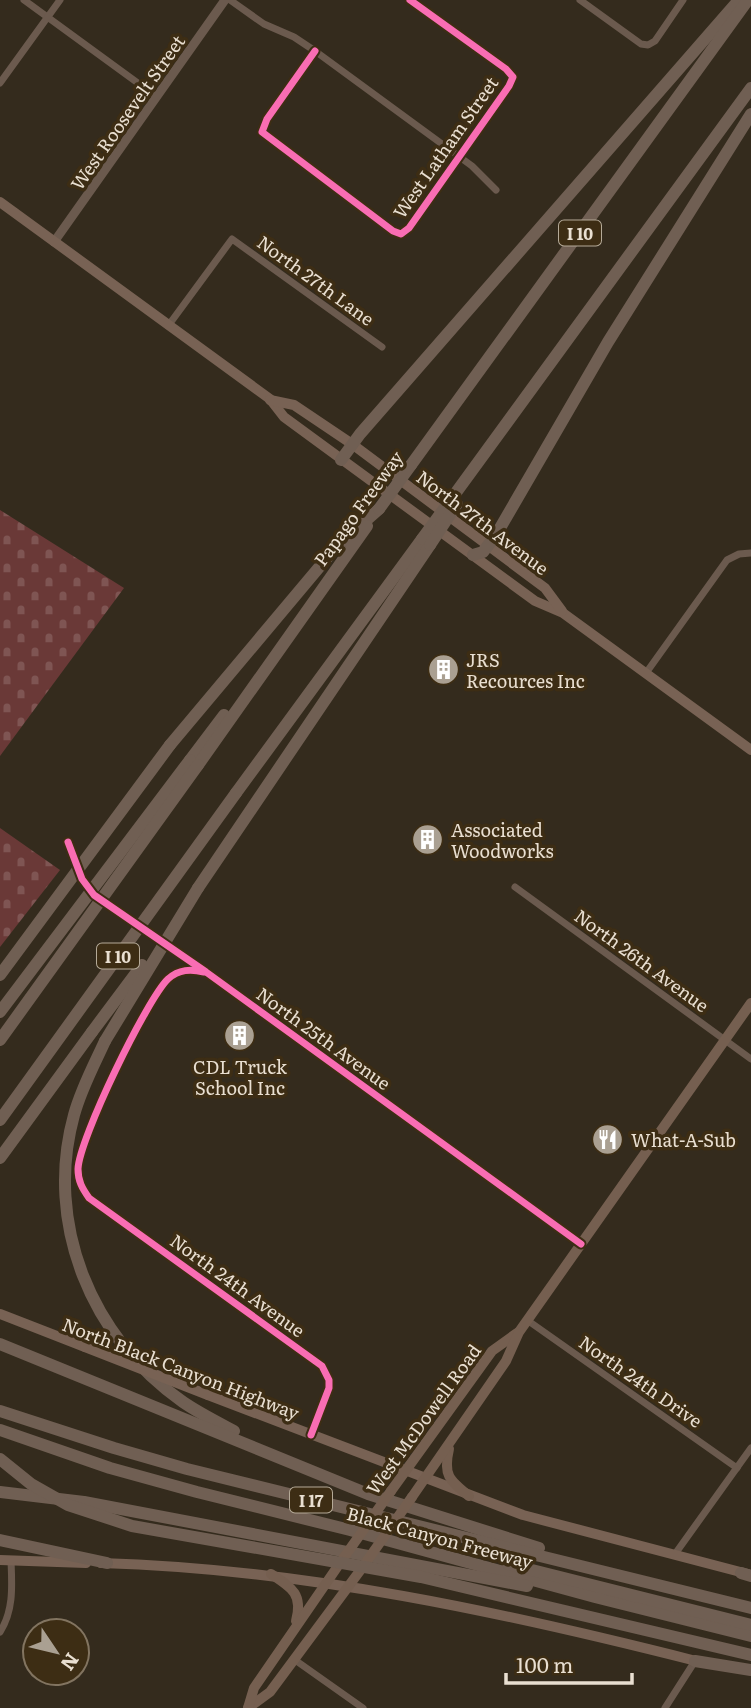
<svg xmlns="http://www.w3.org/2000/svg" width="751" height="1708" font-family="Literata,serif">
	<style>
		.cemetery { fill: url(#cemetery-stones) }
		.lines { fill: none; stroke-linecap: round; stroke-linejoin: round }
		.minor { stroke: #6b5a4e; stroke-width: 7 }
		.tertiary { stroke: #6b5a4e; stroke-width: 9 }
		.secondary { stroke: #786254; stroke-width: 10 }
		.primary { stroke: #755f50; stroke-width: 10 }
		.motorway { stroke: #705f53; stroke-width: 12 }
		.secondary-bridge { stroke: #786254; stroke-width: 10 }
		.primary-bridge { stroke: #755f50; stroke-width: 10 }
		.motorway-bridge { stroke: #705f53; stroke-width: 12 }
		.cycleway-casing { stroke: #3d2d14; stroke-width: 11 }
		.cycleway { stroke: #f96db3; stroke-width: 7 }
		.labels { text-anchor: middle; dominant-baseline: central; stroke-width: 7; stroke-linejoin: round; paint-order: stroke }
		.shield { fill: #3d2d14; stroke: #b5aa98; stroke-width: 2 }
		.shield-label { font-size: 16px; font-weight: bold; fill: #e9dfd1 }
		.street-label { font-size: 18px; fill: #e9dfd1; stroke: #3d2d14 }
		.poi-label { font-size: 18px; fill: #e9dfd1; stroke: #3d2d14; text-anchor: start }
	</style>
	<defs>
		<pattern id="cemetery-stones" width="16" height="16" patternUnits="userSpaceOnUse" patternTransform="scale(1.75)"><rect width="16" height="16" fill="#6a3937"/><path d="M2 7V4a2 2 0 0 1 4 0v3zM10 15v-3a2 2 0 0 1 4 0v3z" fill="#7f5553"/></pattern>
	</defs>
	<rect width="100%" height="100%" fill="#342b1d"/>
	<g class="cemetery">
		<polygon points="0,510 124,588 0,756"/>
		<polygon points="0,828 60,870 0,947"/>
	</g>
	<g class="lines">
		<g class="minor">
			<polyline points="24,0 157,97"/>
			<polyline points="230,0 264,24 294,37 315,51 472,166 496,190"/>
			<polyline points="580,0 641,44 648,45 655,41 683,0"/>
			<polyline points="315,51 267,119 262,132 393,231 401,234 409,228 509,86 513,77 506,69 410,0"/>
			<polyline points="0,83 60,0"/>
			<polyline points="168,326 232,239 382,347"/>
			<polyline points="646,673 727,560 739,554 751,553"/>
			<polyline points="68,842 82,879 94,895 206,972 581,1244"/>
			<polyline points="515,887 751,1059"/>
			<path d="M203,971C192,969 182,969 172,976C150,992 79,1140 78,1169C78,1181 82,1188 89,1198L322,1366L329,1380V1388L311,1435"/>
			<polyline points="527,1320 737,1468"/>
			<polyline points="675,1554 751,1448"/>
			<path d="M0,1632C14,1610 12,1585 11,1561"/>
			<polyline points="295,1660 363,1708"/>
			<polyline points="665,1708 695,1661"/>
		</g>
		<polyline class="tertiary" points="54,242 225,0"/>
		<g class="secondary">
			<polyline points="0,202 270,399 284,417 535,601 563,613 751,750"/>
			<polyline points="270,400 294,405 352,444 545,588 562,611"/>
			<polyline points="0,1314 85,1347"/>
			<polyline points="208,1395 523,1515 748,1574"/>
			<polyline points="0,1560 86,1563"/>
			<path d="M101,1563C305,1569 503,1612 700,1662"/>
		</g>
		<g class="primary">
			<path d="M449,1449C443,1475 449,1480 469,1496"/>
			<polyline points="391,1491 492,1351 517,1333"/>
			<polyline points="412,1497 506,1361 519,1332 751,1003"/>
			<path d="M271,1574C293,1588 303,1595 296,1621"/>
			<polyline points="248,1708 270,1692 362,1568"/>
			<polyline points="248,1708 254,1688 340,1563"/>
		</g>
		<g class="motorway">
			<polyline points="341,460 360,434 739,0"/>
			<polyline points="411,465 748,0"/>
			<polyline points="452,498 751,88"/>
			<polyline points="473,555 483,552 496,535 608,342 751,114"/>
			<polyline points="170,745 337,546 379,509"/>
			<polyline points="190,760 224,715"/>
			<polyline points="198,765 367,526"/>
			<polyline points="236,793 422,539"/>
			<polyline points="198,888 430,545"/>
			<path d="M105,1041C94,1065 81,1089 74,1115C44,1223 91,1338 183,1402C199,1413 217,1422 234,1431"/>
			<polyline points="0,1158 92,1032"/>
			<polyline points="0,1344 368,1494 539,1548"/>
			<polyline points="0,1411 114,1448 187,1469 751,1608"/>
			<polyline points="0,1430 110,1468 197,1492 350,1530 595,1597 751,1636"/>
			<polyline points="0,1492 84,1502 527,1586"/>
			<polyline points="0,1540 107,1563"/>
			<polyline points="508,1564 751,1625"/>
			<polyline points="741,1573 751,1576"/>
			<polyline points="695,1661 751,1670"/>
		</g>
		<polyline class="secondary-bridge" points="85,1347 208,1395"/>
		<g class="primary-bridge">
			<polyline points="340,1563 391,1491"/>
			<polyline points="362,1568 412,1497"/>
		</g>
		<g class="motorway-bridge">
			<polyline points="379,509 411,465"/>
			<polyline points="422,539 452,498"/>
			<polyline points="430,545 457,504"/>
			<polyline points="0,975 170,745"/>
			<polyline points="0,1012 190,760"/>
			<polyline points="92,1032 142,965"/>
			<polyline points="0,1040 198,765"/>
			<polyline points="105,1041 198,888"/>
			<polyline points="0,1120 236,793"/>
			<polyline points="0,1459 31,1484 68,1505 132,1526 421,1577 751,1655"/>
		</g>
		<defs>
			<g id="cycleway">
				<polyline points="315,51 267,119 262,132 393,231 401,234 409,228 509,86 513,77 506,69 410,0"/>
				<polyline points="68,842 82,879 94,895 206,972 581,1244"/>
				<path d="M204,972C191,969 179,969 168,979C147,999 79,1139 78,1169C78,1181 82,1188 89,1198L322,1366L329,1380V1388L311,1435"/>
			</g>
		</defs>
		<use href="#cycleway" class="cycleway-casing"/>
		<use href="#cycleway" class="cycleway"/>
	</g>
	<defs>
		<symbol id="building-disc" viewBox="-11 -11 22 22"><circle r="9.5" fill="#aaa092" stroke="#3d2d14"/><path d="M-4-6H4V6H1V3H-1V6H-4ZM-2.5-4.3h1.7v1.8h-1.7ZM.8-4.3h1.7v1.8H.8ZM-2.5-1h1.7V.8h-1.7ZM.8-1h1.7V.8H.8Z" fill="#fff"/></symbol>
		<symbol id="restaurant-disc" viewBox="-11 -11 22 22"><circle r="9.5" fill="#aaa092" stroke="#3d2d14"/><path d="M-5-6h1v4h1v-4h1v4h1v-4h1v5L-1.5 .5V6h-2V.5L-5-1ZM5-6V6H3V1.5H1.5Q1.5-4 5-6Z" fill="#fff"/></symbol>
	</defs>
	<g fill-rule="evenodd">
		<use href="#building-disc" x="426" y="652" width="35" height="35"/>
		<use href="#building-disc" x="410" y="822" width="35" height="35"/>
		<use href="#building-disc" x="222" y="1018" width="35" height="35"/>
		<use href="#restaurant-disc" x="590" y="1122" width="35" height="35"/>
	</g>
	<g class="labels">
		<g class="shield">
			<rect x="559" y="220.5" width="42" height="25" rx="5"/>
			<rect x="97" y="943.5" width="42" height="25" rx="5"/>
			<rect x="290" y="1487.5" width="42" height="25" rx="5"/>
		</g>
		<g class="shield-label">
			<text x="580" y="233">I 10</text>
			<text x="118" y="956">I 10</text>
			<text x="311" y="1500">I 17</text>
		</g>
		<g class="street-label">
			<text transform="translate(127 112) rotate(-55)">West Roosevelt Street</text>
			<text transform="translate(445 147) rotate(-55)">West Latham Street</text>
			<text transform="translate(316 280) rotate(36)">North 27th Lane</text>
			<text transform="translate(358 508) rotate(-54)">Papago Freeway</text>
			<text transform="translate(483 522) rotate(37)">North 27th Avenue</text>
			<text transform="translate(642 960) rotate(36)">North 26th Avenue</text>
			<text transform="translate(324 1038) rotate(36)">North 25th Avenue</text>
			<text transform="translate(238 1285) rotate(36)">North 24th Avenue</text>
			<text transform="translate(181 1368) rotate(21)">North Black Canyon Highway</text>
			<text transform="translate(641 1381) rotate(35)">North 24th Drive</text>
			<text transform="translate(423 1419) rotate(-54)">West McDowell Road</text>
			<text transform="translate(440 1537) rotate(15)">Black Canyon Freeway</text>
		</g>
		<g class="poi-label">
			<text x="466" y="659">JRS<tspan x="466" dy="21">Recources Inc</tspan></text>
			<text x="451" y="829">Associated<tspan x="451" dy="21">Woodworks</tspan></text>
			<text x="240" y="1066" text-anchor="middle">CDL Truck<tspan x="240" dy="21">School Inc</tspan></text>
			<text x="631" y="1139">What-A-Sub</text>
		</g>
	</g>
	<g transform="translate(56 1652) rotate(125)"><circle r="33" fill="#3d2d14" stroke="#827460" stroke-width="2"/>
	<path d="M0-5L12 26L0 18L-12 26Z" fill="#aaa092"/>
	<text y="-10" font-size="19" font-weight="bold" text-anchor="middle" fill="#e9dfd1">N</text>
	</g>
	<path d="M506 1673v10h126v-10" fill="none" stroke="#e9dfd1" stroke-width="3.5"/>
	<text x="516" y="1673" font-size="21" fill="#e9dfd1" stroke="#3d2d14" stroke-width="5" paint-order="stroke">100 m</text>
</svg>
